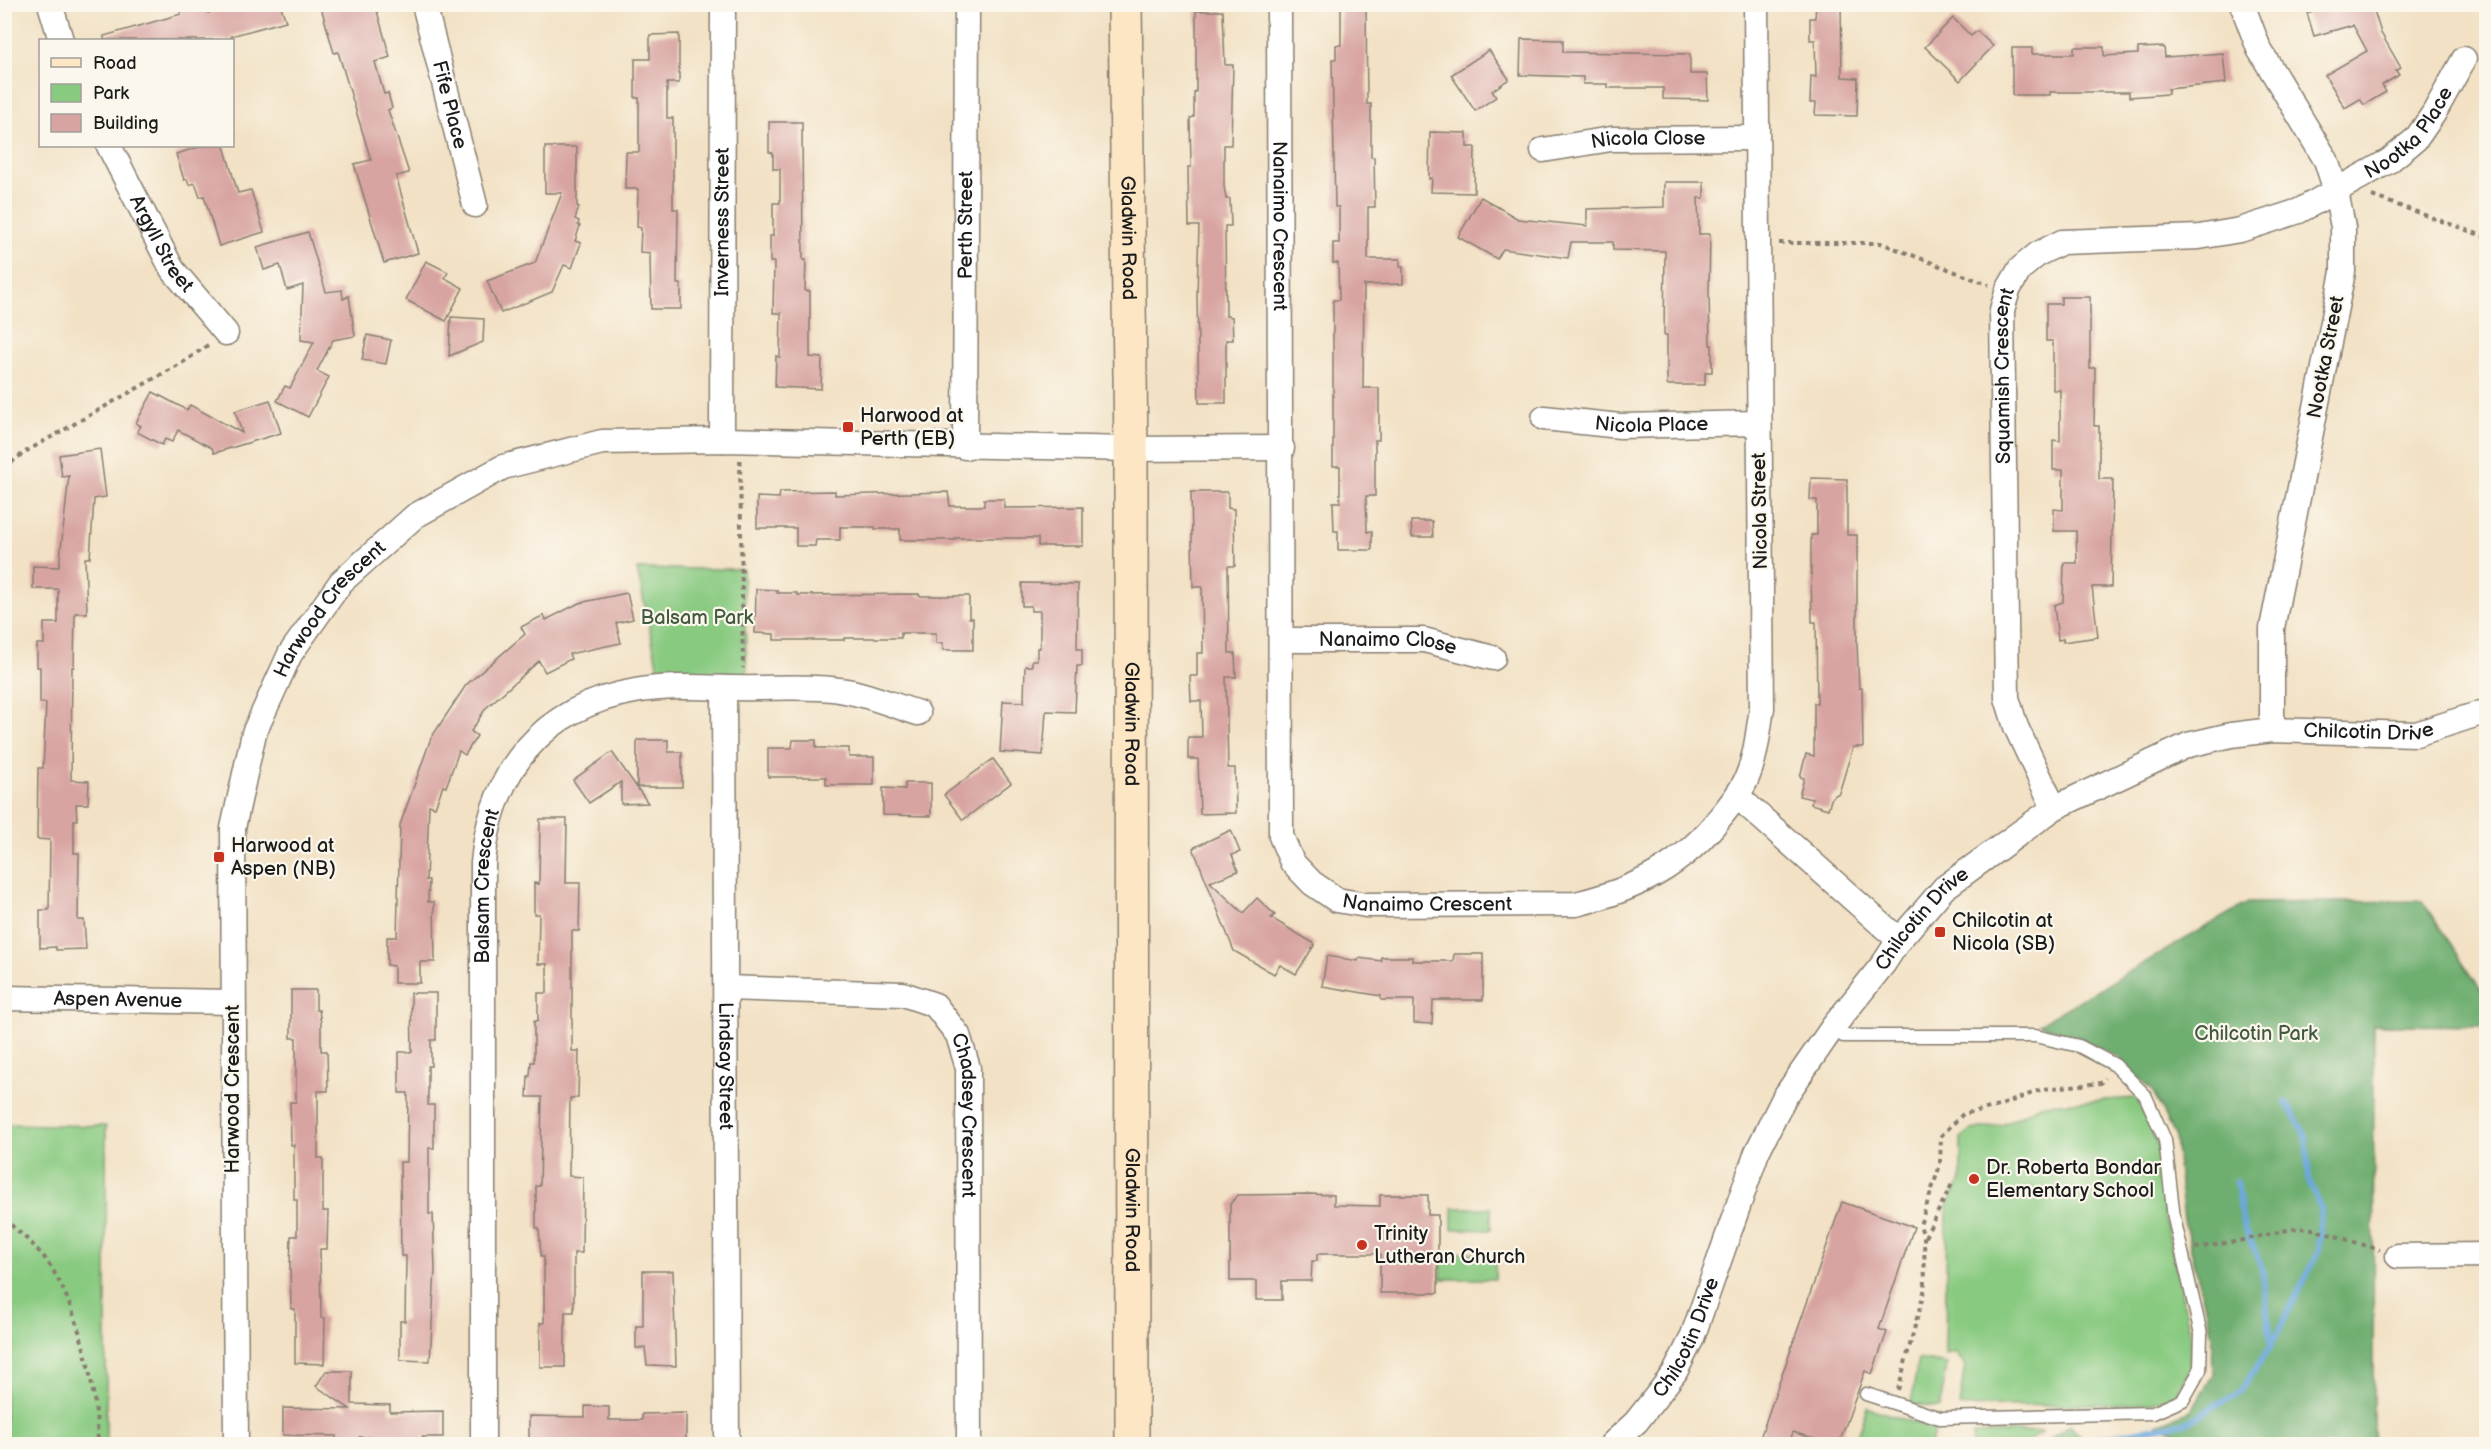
<svg xmlns="http://www.w3.org/2000/svg" width="2491" height="1449" font-family="'Balsamiq Sans',sans-serif">
	<style>
		.green { fill: #89ca81; stroke: #52734e; stroke-width: 1.5 }
		.forest { fill: #6eae6f; stroke: #456546; stroke-width: 1.5 }
		.lines { fill: none; stroke-linecap: round; stroke-linejoin: round }
		.stream { stroke: #6ba7dc; stroke-width: 6 }
		.building { fill: #d8a4a2 }
		.lane-casing { stroke: #877e70; stroke-width: 15 }
		.street-casing { stroke: #877e70; stroke-width: 27 }
		.secondary-casing { stroke: #877e70; stroke-width: 36 }
		.path { stroke: #877e70; stroke-width: 4; stroke-dasharray: 4.5 4.5; stroke-linecap: butt }
		.lane { stroke: #fff; stroke-width: 12 }
		.street { stroke: #fff; stroke-width: 24 }
		.secondary { stroke: #fce6c4; stroke-width: 33 }
		.poi-dot { fill: #c8321e; stroke: #fbf7ec; stroke-width: 2 }
		.labels { text-anchor: middle; dominant-baseline: central; stroke-width: 4.5; stroke-linejoin: round; paint-order: stroke }
		.street-label { font-size: 20px; fill: #1c1c1c; stroke: #fbf7ec }
		.poi-label { font-size: 20px; fill: #1c1c1c; stroke: #fbf7ec; text-anchor: start }
		.park-label { font-size: 20px; fill: #42593f; stroke: #fbf7ec }
	</style>
	<rect width="100%" height="100%" fill="#fbf7ec"/>
	<filter id="ink" filterUnits="userSpaceOnUse"><feTurbulence type="fractalNoise" baseFrequency=".0167" numOctaves="2"/><feDisplacementMap in="SourceGraphic" scale="12" xChannelSelector="R" yChannelSelector="G"/><feConvolveMatrix kernelMatrix="1 2 1 2 8 2 1 2 1" color-interpolation-filters="sRGB"/></filter>
	<filter id="wash" filterUnits="userSpaceOnUse"><feTurbulence type="fractalNoise" baseFrequency=".008" numOctaves="4" result="noise"/><feDisplacementMap in="SourceGraphic" scale="24" xChannelSelector="R" yChannelSelector="G"/><feGaussianBlur stdDeviation="1.35" result="paint"/><feColorMatrix in="noise" values="0 0 0 0 0 0 0 0 0 0 0 0 0 0 0 0 0 1.4 0 .05"/><feComposite in="paint" operator="in"/></filter>
	<g filter="url(#wash)">
		<rect width="100%" height="100%" fill="#f2e1c4"/>
		<g class="green">
			<polygon points="637,569 743,569 747,675 659,674"/>
			<polygon points="2136,1098 2157,1142 2165,1219 2191,1336 2190,1370 2175,1395 2150,1403 1959,1407 1965,1364 1955,1353 1945,1355 1947,1205 1961,1180 1961,1139 1971,1130 2002,1125 2043,1104"/>
			<polygon points="5,1124 106,1126 106,1444 5,1444"/>
			<polygon points="1452,1208 1491,1208 1491,1230 1452,1229"/>
			<rect x="1441" y="1253" width="54" height="26"/>
			<polygon points="1918,1359 1947,1364 1940,1408 1911,1404"/>
			<polygon points="1867,1407 1935,1430 1930,1444 1854,1444"/>
			<polygon points="2042,1431 2025,1444 1972,1444 1972,1434"/>
		</g>
		<g class="forest">
			<polygon points="2422,901 2486,997 2486,1026 2374,1025 2373,1444 2199,1444 2157,1424 2191,1411 2213,1375 2212,1336 2184,1220 2175,1138 2153,1092 2118,1057 2080,1038 2039,1024 2247,903"/>
			<polygon points="2071,1424 2086,1444 2043,1444"/>
		</g>
		<g class="lines">
			<g class="stream">
				<polyline points="2237,1181 2242,1220 2262,1269 2271,1345"/>
				<polyline points="2089,1444 2103,1437 2185,1423 2239,1393 2271,1346 2319,1251 2321,1208 2309,1181 2306,1136 2286,1102"/>
			</g>
		</g>
		<g id="blocks">
			<g class="building">
				<polygon points="191,4 206,4 208,13 237,4 280,4 286,21 231,36 232,40 104,40 104,36 181,14 179,8"/>
				<polygon points="320,4 375,4 390,57 375,62 384,94 388,93 392,108 388,110 409,173 396,176 418,253 384,263 354,164 371,160 338,52 334,53"/>
				<polygon points="1341,4 1366,5 1367,104 1371,104 1371,157 1374,157 1375,207 1368,207 1368,259 1400,259 1400,267 1403,267 1403,284 1364,285 1363,388 1379,388 1379,440 1375,440 1375,496 1366,496 1367,532 1372,531 1372,550 1338,550 1338,531 1334,531 1333,502 1340,502 1340,466 1333,466 1333,300 1339,300 1338,263 1333,263 1333,243 1339,243 1339,207 1335,207 1332,59 1336,59 1336,45 1341,45"/>
				<polygon points="1816,4 1841,4 1842,77 1858,78 1857,116 1815,115 1816,103 1810,103 1811,76 1816,77 1815,40 1810,40 1810,18 1815,18"/>
				<polygon points="2311,4 2372,4 2381,33 2401,68 2396,71 2399,75 2382,85 2386,92 2364,105 2360,99 2345,108 2325,75 2367,51 2353,25 2314,36 2307,13 2313,11"/>
				<polygon points="1196,11 1223,11 1225,65 1233,65 1231,145 1224,145 1224,186 1226,199 1230,199 1231,226 1225,226 1226,316 1232,317 1233,340 1226,340 1226,403 1199,403 1197,296 1199,226 1189,226 1188,167 1191,167 1190,118 1194,117 1194,92 1196,92"/>
				<polygon points="1953,18 1971,36 1977,31 1993,46 1960,81 1925,47"/>
				<polygon points="679,34 679,83 667,83 667,118 673,118 673,209 678,209 677,284 681,284 681,309 651,309 650,253 640,252 641,228 637,227 638,189 625,189 626,152 639,152 639,98 635,98 635,59 650,59 650,35"/>
				<polygon points="1521,39 1563,40 1563,52 1690,54 1690,74 1707,74 1708,100 1663,99 1663,88 1608,88 1608,84 1583,84 1583,77 1520,75"/>
				<polygon points="2074,47 2104,47 2104,56 2138,54 2138,48 2164,47 2165,57 2223,53 2226,83 2168,89 2168,94 2129,97 2129,92 2050,92 2050,95 2012,95 2012,48 2032,48 2032,54 2074,54"/>
				<polygon points="1489,50 1509,79 1492,91 1496,97 1475,111 1451,75"/>
				<polygon points="769,122 802,122 803,260 806,260 805,291 810,291 810,357 822,358 821,389 775,387 776,356 780,357 781,313 773,313 774,262 770,262 770,236 773,236 773,203 780,203 780,169 773,169 773,153 769,152"/>
				<polygon points="1430,132 1467,133 1467,147 1475,147 1474,193 1431,192 1432,178 1429,179"/>
				<polygon points="202,146 224,146 238,193 251,190 264,232 219,246 204,196 200,197 195,183 189,185 187,179 184,180 176,154"/>
				<polygon points="545,147 577,147 577,206 579,207 575,219 579,221 578,225 580,226 575,241 581,243 572,268 564,265 552,292 501,313 487,281 535,263 562,193 545,193"/>
				<polygon points="1664,182 1704,182 1704,198 1698,198 1699,234 1710,234 1709,292 1710,345 1712,345 1712,372 1705,372 1705,385 1667,385 1667,335 1664,335 1665,251 1613,250 1613,242 1571,242 1568,258 1503,249 1497,259 1458,237 1481,197 1518,219 1587,226 1587,209 1664,207"/>
				<polygon points="308,232 326,292 342,290 343,299 349,296 355,336 333,340 317,371 329,377 308,417 277,401 285,386 290,388 314,342 301,340 303,285 287,290 280,265 264,270 257,247"/>
				<polygon points="426,261 448,272 445,278 463,288 446,321 406,300"/>
				<polygon points="2061,297 2090,297 2090,368 2095,368 2094,426 2099,426 2099,479 2113,479 2111,587 2092,587 2098,637 2063,642 2063,639 2058,640 2054,605 2063,602 2064,563 2077,563 2076,531 2054,531 2054,509 2063,510 2063,470 2053,470 2053,440 2060,441 2060,390 2053,390 2053,341 2046,341 2046,304 2061,304"/>
				<polygon points="451,317 484,319 483,342 449,356"/>
				<polygon points="367,335 391,340 386,364 362,360"/>
				<polygon points="153,392 187,410 190,405 242,433 235,411 270,400 281,433 214,453 212,448 178,430 172,442 165,439 162,445 137,432 141,426 136,423"/>
				<polygon points="100,449 106,497 94,499 90,558 85,558 87,613 75,613 74,667 72,667 71,780 89,781 88,804 76,804 77,820 74,820 74,853 79,853 78,920 84,920 86,949 56,950 56,947 40,948 40,910 49,910 50,840 37,839 38,768 43,768 46,703 40,703 40,667 37,667 37,644 44,644 44,623 58,623 58,589 33,589 33,566 59,567 69,476 62,477 59,455"/>
				<polygon points="1811,478 1847,479 1847,535 1857,535 1857,645 1859,688 1862,688 1863,747 1853,747 1839,793 1832,797 1828,809 1811,804 1812,799 1799,796 1804,778 1800,777 1806,754 1814,756 1814,703 1817,703 1816,622 1812,622 1811,572 1811,535 1817,535 1817,500 1810,500"/>
				<polygon points="835,491 835,495 948,492 950,506 984,506 984,499 1004,499 1004,508 1083,507 1083,546 1038,546 1038,538 955,538 955,540 900,540 900,529 875,529 875,527 840,527 840,540 816,540 815,546 796,546 796,528 757,528 757,497 779,498 780,492"/>
				<polygon points="1191,492 1228,492 1228,508 1234,509 1235,566 1228,566 1229,653 1235,653 1236,677 1226,677 1228,768 1235,768 1236,813 1200,814 1198,759 1188,759 1188,737 1202,737 1201,701 1191,701 1190,676 1197,676 1197,653 1203,653 1202,587 1193,587"/>
				<polygon points="1411,521 1432,521 1433,537 1412,537"/>
				<polygon points="1022,583 1078,584 1077,649 1082,649 1082,666 1077,666 1075,712 1046,711 1043,755 1000,752 1003,701 1024,702 1025,666 1032,666 1032,660 1037,660 1037,648 1040,648 1040,611 1031,611 1031,606 1022,606"/>
				<polygon points="756,589 777,590 777,593 797,593 797,595 919,594 919,596 969,596 969,618 973,618 973,650 943,650 943,643 936,643 936,633 901,633 901,638 844,638 844,640 774,640 774,634 755,633"/>
				<polygon points="627,593 633,619 616,623 621,643 569,654 571,659 545,672 539,661 486,708 471,731 477,736 465,755 459,751 446,787 443,786 435,807 429,805 426,880 429,880 428,902 434,902 435,962 420,962 420,983 394,983 394,966 387,965 387,937 397,937 400,825 431,738 466,685 525,634 521,627 544,615 546,620 579,603"/>
				<polygon points="637,740 668,740 668,752 682,752 682,787 637,787"/>
				<polygon points="793,740 816,740 816,748 849,748 849,757 874,757 874,785 826,785 826,777 768,777 768,748 792,748"/>
				<polygon points="612,752 621,765 648,803 621,804 621,782 589,803 573,780"/>
				<polygon points="993,759 1011,783 963,820 944,795"/>
				<polygon points="905,783 931,783 931,816 883,815 883,788 905,789"/>
				<polygon points="540,819 567,819 566,883 580,883 579,931 572,931 572,1051 579,1051 578,1098 570,1098 569,1176 583,1177 582,1253 574,1253 574,1312 565,1312 565,1367 540,1367 540,1323 544,1323 544,1256 541,1256 539,1228 536,1228 536,1186 540,1186 542,1097 527,1097 528,1076 530,1076 531,1062 534,1062 534,1021 538,1021 538,993 547,993 547,964 538,964 539,914 534,914 534,883 539,884"/>
				<polygon points="1231,830 1240,852 1232,855 1238,871 1210,882 1243,913 1257,898 1275,915 1271,918 1315,944 1296,974 1280,965 1274,974 1234,951 1193,848"/>
				<polygon points="1454,954 1483,954 1483,1000 1433,1000 1432,1024 1414,1023 1414,1000 1381,1000 1381,996 1322,986 1327,956 1358,961 1359,958 1381,961 1381,957 1412,957 1412,961 1453,961"/>
				<polygon points="291,990 316,990 316,1010 319,1010 321,1024 321,1051 327,1051 328,1091 318,1091 318,1158 323,1158 323,1211 328,1211 327,1249 320,1249 321,1318 325,1318 324,1364 295,1363 295,1309 291,1309 290,1267 291,1236 297,1236 297,1200 294,1200 294,1145 291,1145 290,1102 296,1102 296,1038 291,1038"/>
				<polygon points="411,993 436,993 436,1040 431,1040 431,1066 428,1066 428,1105 434,1105 434,1148 429,1148 429,1214 433,1214 435,1269 430,1361 400,1360 400,1321 405,1321 406,1256 401,1256 400,1162 407,1162 408,1093 399,1093 399,1052 412,1052"/>
				<polygon points="1309,1194 1334,1195 1334,1205 1380,1206 1380,1195 1428,1195 1428,1215 1438,1215 1438,1293 1380,1293 1380,1254 1317,1254 1317,1261 1312,1261 1311,1281 1282,1281 1282,1300 1256,1300 1256,1281 1230,1281 1230,1204 1238,1195"/>
				<polygon points="1842,1202 1914,1227 1879,1329 1887,1332 1872,1374 1865,1371 1839,1444 1830,1444 1793,1432 1789,1444 1759,1441"/>
				<polygon points="643,1271 673,1271 676,1366 647,1365 645,1348 636,1348 636,1326 643,1326"/>
				<polygon points="326,1371 352,1371 352,1404 390,1405 390,1412 443,1411 443,1437 422,1437 422,1441 396,1442 396,1437 359,1437 359,1442 336,1441 336,1436 283,1435 283,1408 350,1409 316,1386"/>
				<polygon points="585,1406 609,1407 609,1420 642,1420 642,1414 686,1413 686,1442 632,1442 632,1444 529,1443 529,1416 585,1417"/>
			</g>
		</g>
	</g>
	<g filter="url(#ink)">
		<use href="#blocks" fill-opacity="0" stroke="#877e70" stroke-width="1.5"/>
		<g class="lines">
			<defs>
				<polyline id="lane" points="1843,1036 2035,1036 2079,1046 2115,1065 2145,1095 2165,1140 2174,1218 2201,1334 2200,1370 2183,1400 2153,1413 1940,1418 1866,1394"/>
				<g id="street">
					<polyline points="50,4 61,40"/>
					<path id="s1" d="M424,4L475,205"/>
					<path id="s2" d="M1279,4L1281,836L1292,862L1312,883L1337,900L1366,905L1576,904C1637,889 1683,866 1722,815C1731,804 1740,793 1746,780C1756,758 1758,732 1762,708L1756,4"/>
					<polyline points="2242,4 2259,49 2326,160 2336,191 2343,227 2343,272 2272,628 2272,730"/>
					<path id="s3" d="M109,146L172,269L226,333"/>
					<path id="s4" d="M1543,150L1611,139L1756,138"/>
					<path id="s5" d="M1544,418L1620,426L1759,423"/>
					<path id="s6" d="M722,440L723,4"/>
					<path id="s7" d="M965,447L967,4"/>
					<path id="s8" d="M1282,640H1424L1493,658"/>
					<path id="s9" d="M724,688L727,1444"/>
					<polyline points="1737,796 1899,940"/>
					<path id="s10" d="M2054,808L2016,727L2007,698L2002,310L2008,290L2020,269L2038,254L2062,242L2199,237L2240,230L2299,211L2389,161L2416,139L2434,113L2464,59"/>
					<path id="s11" d="M726,988L903,994L935,1005L958,1035L968,1068L969,1444"/>
					<path id="s12" d="M4,998L232,1002"/>
					<polyline points="2398,1256 2486,1255"/>
					<path id="s13" d="M236,1444L233,828L254,733L290,654L341,582L415,516L503,467L602,442L722,440L1131,449L1282,448"/>
					<path id="s14" d="M483,1444V863C491,772 541,707 635,691C668,685 701,687 734,688C767,689 807,685 839,690C865,693 892,705 918,713"/>
					<path id="s15" d="M1612,1444L1636,1422L1655,1398L1675,1372L1692,1338L1757,1152L1784,1098L1833,1027L1884,963L1899,940L1944,888L2054,808L2188,745L2231,735L2272,730L2416,734L2481,713"/>
				</g>
				<g id="secondary">
					<path id="s16" d="M1125,4L1131,449L1132,1444"/>
				</g>
			</defs>
			<use href="#lane" class="lane-casing"/>
			<use href="#street" class="street-casing"/>
			<use href="#secondary" class="secondary-casing"/>
			<g class="path">
				<polyline points="2372,196 2486,237"/>
				<polyline points="1779,243 1881,243 1989,285"/>
				<polyline points="740,460 743,668"/>
				<polyline points="4,468 25,452 185,361 208,345"/>
				<path d="M4,1219C19,1232 35,1245 47,1261C79,1307 97,1389 98,1444"/>
				<polyline points="1925,1237 1952,1184"/>
				<polyline points="2195,1248 2234,1242 2297,1228 2313,1229 2380,1250"/>
				<polyline points="1898,1390 1925,1288 1924,1237 1920,1225 1940,1165 1941,1136 1963,1114 1999,1106 2043,1089 2101,1083 2105,1078"/>
			</g>
			<use href="#lane" class="lane"/>
			<use href="#street" class="street"/>
			<use href="#secondary" class="secondary"/>
		</g>
	</g>
	<g class="poi-dot">
		<rect x="842" y="421" width="12" height="12" rx="3"/>
		<rect x="213" y="851" width="12" height="12" rx="3"/>
		<rect x="1934" y="926" width="12" height="12" rx="3"/>
		<circle cx="1974" cy="1179" r="6"/>
		<circle cx="1362" cy="1245" r="6"/>
	</g>
	<g class="labels">
		<g class="street-label">
			<text stroke="none"><textPath href="#s1" startOffset="104">Fife Place</textPath></text>
			<text stroke="none"><textPath href="#s10" startOffset="981">Nootka Place</textPath></text>
			<text stroke="none"><textPath href="#s4" startOffset="106">Nicola Close</textPath></text>
			<text stroke="none"><textPath href="#s6" startOffset="218">Inverness Street</textPath></text>
			<text stroke="none"><textPath href="#s7" startOffset="222">Perth Street</textPath></text>
			<text stroke="none"><textPath href="#s2" startOffset="222">Nanaimo Crescent</textPath></text>
			<text stroke="none"><textPath href="#s16" startOffset="234">Gladwin Road</textPath></text>
			<text stroke="none"><textPath href="#s3" startOffset="111">Argyll Street</textPath></text>
			<text transform="translate(2326 357) rotate(-79)">Nootka Street</text>
			<text stroke="none"><textPath href="#s10" startOffset="442">Squamish Crescent</textPath></text>
			<text stroke="none"><textPath href="#s5" startOffset="108">Nicola Place</textPath></text>
			<text transform="translate(1760 511) rotate(-91)">Nicola Street</text>
			<text stroke="none"><textPath href="#s13" startOffset="860">Harwood Crescent</textPath></text>
			<text stroke="none"><textPath href="#s8" startOffset="106">Nanaimo Close</textPath></text>
			<text stroke="none"><textPath href="#s16" startOffset="720">Gladwin Road</textPath></text>
			<text stroke="none"><textPath href="#s15" startOffset="1122">Chilcotin Drive</textPath></text>
			<text stroke="none"><textPath href="#s14" startOffset="558">Balsam Crescent</textPath></text>
			<text stroke="none"><textPath href="#s2" startOffset="1010">Nanaimo Crescent</textPath></text>
			<text stroke="none"><textPath href="#s15" startOffset="618">Chilcotin Drive</textPath></text>
			<text stroke="none"><textPath href="#s12" startOffset="114">Aspen Avenue</textPath></text>
			<text stroke="none"><textPath href="#s9" startOffset="378">Lindsay Street</textPath></text>
			<text transform="translate(233 1089) rotate(-90)">Harwood Crescent</text>
			<text stroke="none"><textPath href="#s11" startOffset="330">Chadsey Crescent</textPath></text>
			<text stroke="none"><textPath href="#s16" startOffset="1206">Gladwin Road</textPath></text>
			<text stroke="none"><textPath href="#s15" startOffset="132">Chilcotin Drive</textPath></text>
		</g>
		<g class="poi-label">
			<text x="860" y="416">Harwood at<tspan x="860" dy="23">Perth (EB)</tspan></text>
			<text x="231" y="846">Harwood at<tspan x="231" dy="23">Aspen (NB)</tspan></text>
			<text x="1952" y="921">Chilcotin at<tspan x="1952" dy="23">Nicola (SB)</tspan></text>
			<text x="1986" y="1168">Dr. Roberta Bondar<tspan x="1986" dy="23">Elementary School</tspan></text>
			<text x="1374" y="1234">Trinity<tspan x="1374" dy="23">Lutheran Church</tspan></text>
		</g>
		<g class="park-label">
			<text x="697" y="618">Balsam Park</text>
			<text x="2256" y="1034">Chilcotin Park</text>
		</g>
	</g>
	<rect width="2491" height="1449" fill="none" stroke="#fbf7ec" stroke-width="24"/>
	<rect x="39" y="39" width="195" height="108" fill="#fbf7ec" stroke="#a29f99" stroke-width="1.5"/>
	<rect x="51" y="58" width="30" height="9" fill="#fce6c4" stroke="#a29f99" stroke-width="1.5"/>
	<text x="93" y="69" font-size="18" fill="#1c1c1c">Road</text>
	<rect x="51" y="84" width="30" height="18" fill="#89ca81" stroke="#a29f99" stroke-width="1.5"/>
	<text x="93" y="99" font-size="18" fill="#1c1c1c">Park</text>
	<rect x="51" y="114" width="30" height="18" fill="#d8a4a2" stroke="#a29f99" stroke-width="1.5"/>
	<text x="93" y="129" font-size="18" fill="#1c1c1c">Building</text>
</svg>
